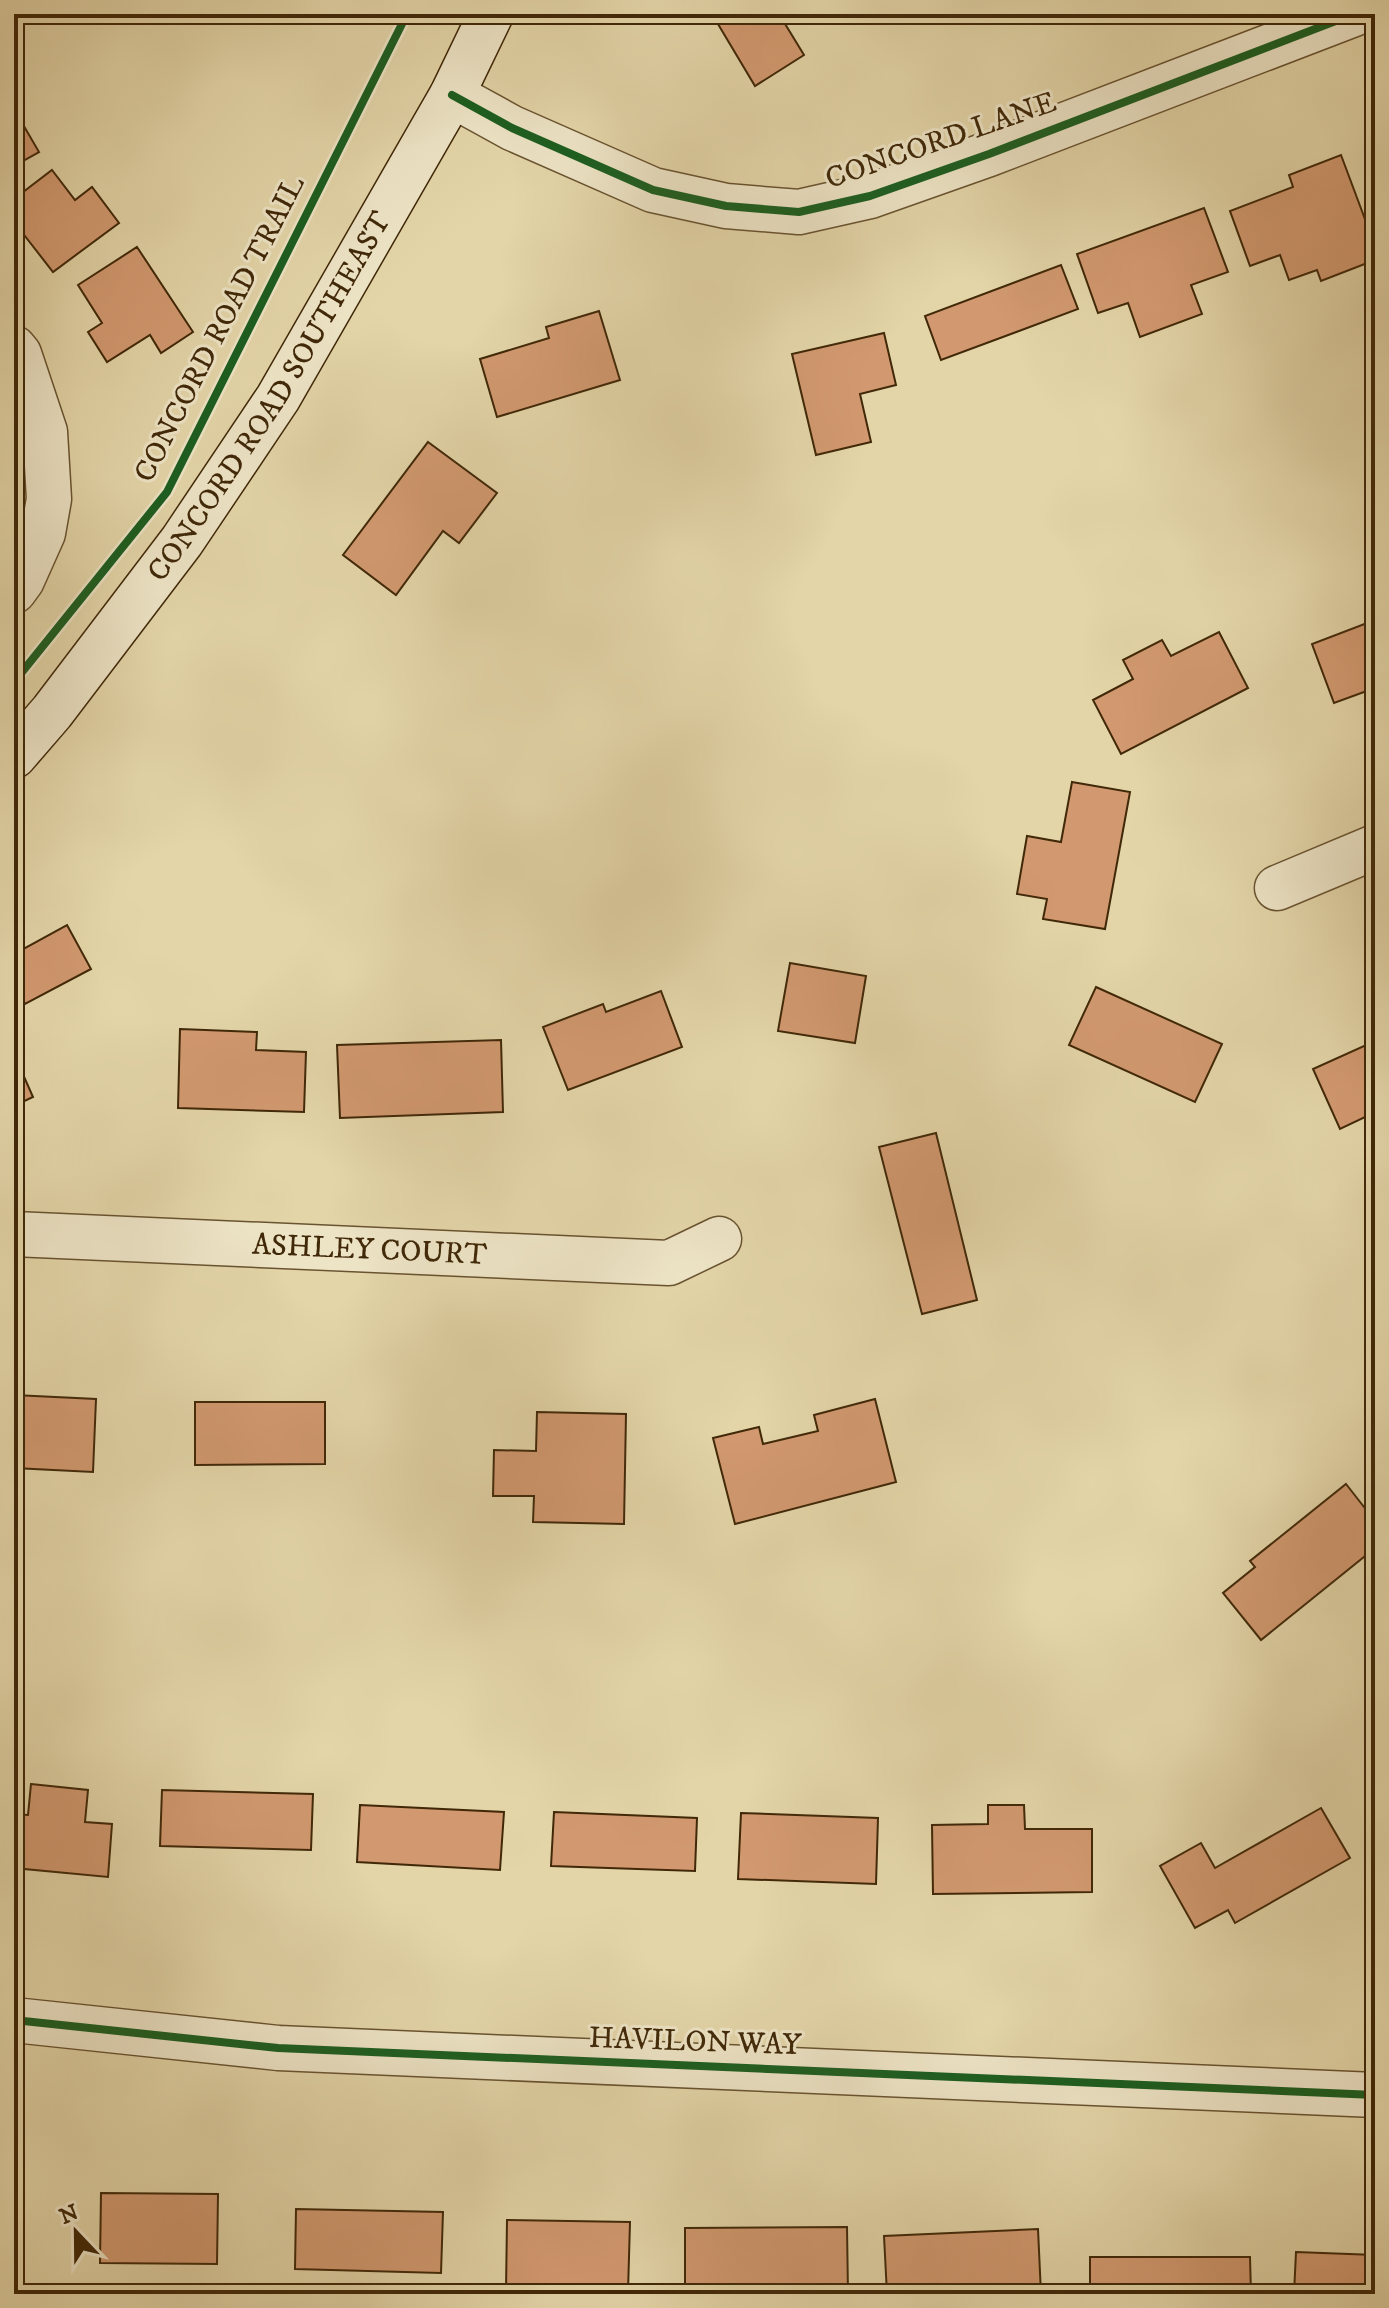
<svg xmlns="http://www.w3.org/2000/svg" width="1389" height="2308" font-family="'IM FELL DW Pica',serif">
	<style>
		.building { fill: #d29970; stroke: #402808; stroke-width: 2 }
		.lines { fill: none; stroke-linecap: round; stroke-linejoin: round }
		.street-casing { stroke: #695330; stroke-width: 47 }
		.secondary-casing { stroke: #402808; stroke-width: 47 }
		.street { stroke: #ede4c6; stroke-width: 44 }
		.secondary { stroke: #ede4c6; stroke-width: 44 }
		.cycleway-casing { stroke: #ede4c6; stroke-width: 13 }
		.cycleway { stroke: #1b5e20; stroke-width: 8 }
		.labels { text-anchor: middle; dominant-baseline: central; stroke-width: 6; stroke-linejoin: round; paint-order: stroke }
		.street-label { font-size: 30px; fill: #402808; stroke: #ede4c6 }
	</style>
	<rect width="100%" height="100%" fill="#e3d5a8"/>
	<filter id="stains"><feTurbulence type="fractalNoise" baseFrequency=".0025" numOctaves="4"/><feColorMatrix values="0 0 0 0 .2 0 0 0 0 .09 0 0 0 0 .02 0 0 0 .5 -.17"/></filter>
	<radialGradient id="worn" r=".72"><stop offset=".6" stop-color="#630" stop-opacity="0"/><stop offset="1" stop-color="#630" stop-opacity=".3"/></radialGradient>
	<g class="building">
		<polygon points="712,14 779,14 804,55 755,86"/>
		<polygon points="14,109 39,152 14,166"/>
		<polygon points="1341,155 1375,246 1375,260 1321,281 1317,270 1289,280 1280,255 1250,266 1230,211 1293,187 1289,175"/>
		<polygon points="52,170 75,200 92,187 119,223 53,272 14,222 14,199"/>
		<polygon points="1204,208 1228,272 1191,285 1202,314 1140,337 1128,303 1098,313 1077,254"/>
		<polygon points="137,247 193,332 161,353 150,335 107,362 88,332 102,323 78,285"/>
		<polygon points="1061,265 1078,309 941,360 925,316"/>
		<polygon points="599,311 620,380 497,417 480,359 549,338 546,327"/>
		<polygon points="884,333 896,385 860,394 871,442 816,455 792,354"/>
		<polygon points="428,442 497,493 459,543 443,531 396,595 343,555"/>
		<polygon points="1375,620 1375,688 1334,703 1312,644"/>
		<polygon points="1219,632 1248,688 1121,754 1093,700 1133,679 1123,660 1162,640 1171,656"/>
		<polygon points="1072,782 1130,792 1105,929 1043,919 1047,899 1017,894 1027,836 1061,842"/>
		<polygon points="67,925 91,969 25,1004 14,984 14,954"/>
		<polygon points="790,963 866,976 855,1043 778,1031"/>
		<polygon points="1096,987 1222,1044 1195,1102 1069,1045"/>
		<polygon points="661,991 682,1047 568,1090 543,1027 603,1004 606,1012"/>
		<polygon points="180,1029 257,1032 256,1050 306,1052 304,1112 178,1108"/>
		<polygon points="501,1040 503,1112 340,1118 337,1045"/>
		<polygon points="1375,1041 1375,1134 1367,1116 1340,1129 1313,1069"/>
		<polygon points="14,1054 33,1097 14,1106"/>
		<polygon points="936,1133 977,1300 922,1314 879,1147"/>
		<polygon points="14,1395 96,1399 93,1472 14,1468"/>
		<polygon points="875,1399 896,1482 735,1524 713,1438 759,1427 763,1444 818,1431 814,1415"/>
		<polygon points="195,1402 325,1402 325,1464 195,1465"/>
		<polygon points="537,1412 626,1414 624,1524 533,1522 534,1496 493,1496 494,1450 536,1451"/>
		<polygon points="1346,1484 1375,1521 1375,1548 1261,1640 1223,1593 1255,1567 1250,1561"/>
		<polygon points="31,1784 88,1790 85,1822 112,1824 108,1877 14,1868 14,1814 28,1815"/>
		<polygon points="162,1790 313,1794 311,1850 160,1846"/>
		<polygon points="360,1805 504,1812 500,1870 357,1862"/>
		<polygon points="988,1805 1024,1805 1025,1829 1092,1829 1092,1892 933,1894 932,1825 988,1824"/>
		<polygon points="1321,1808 1350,1858 1235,1923 1228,1910 1195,1928 1160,1866 1201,1843 1215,1868"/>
		<polygon points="554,1812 697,1818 695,1871 551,1866"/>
		<polygon points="741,1813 878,1818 876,1884 738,1879"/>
		<polygon points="101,2193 218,2194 217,2264 100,2263"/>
		<polygon points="296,2209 443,2212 441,2273 295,2269"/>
		<polygon points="507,2220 630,2222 628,2292 506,2290"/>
		<polygon points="847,2227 848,2294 685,2294 685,2228"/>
		<polygon points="1038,2229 1041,2294 887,2294 884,2236"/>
		<polygon points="1296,2252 1375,2255 1375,2294 1294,2294"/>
		<polygon points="1090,2257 1250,2257 1251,2294 1090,2294"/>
	</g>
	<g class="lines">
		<defs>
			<g id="street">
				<polyline points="452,95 512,128 653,190 726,206 799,212 870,196 989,154 1354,14"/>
				<polyline points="14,348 19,354 45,432 49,499 43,533 22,580 14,591"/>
				<polyline points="1277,888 1375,847"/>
				<path id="s1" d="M14,1234L669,1263L719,1239"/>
				<polyline points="14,2020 278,2048 1375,2095"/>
			</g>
			<g id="secondary">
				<path id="s2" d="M14,756L52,712L182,541L278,398L452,95L491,14"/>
			</g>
		</defs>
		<use href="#street" class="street-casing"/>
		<use href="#secondary" class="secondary-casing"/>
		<use href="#street" class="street"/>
		<use href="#secondary" class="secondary"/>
		<defs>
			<g id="cycleway">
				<polyline points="452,95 512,128 653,190 726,206 799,212 870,196 989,154 1354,14"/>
				<polyline points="14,682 167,492 407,14"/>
				<polyline points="14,2020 278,2048 1375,2095"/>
			</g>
		</defs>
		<use href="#cycleway" class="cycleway-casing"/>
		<use href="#cycleway" class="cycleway"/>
	</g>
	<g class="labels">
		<g class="street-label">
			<text transform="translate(941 141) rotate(-19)">CONCORD LANE</text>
			<text transform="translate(220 329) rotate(-63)">CONCORD ROAD TRAIL</text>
			<text stroke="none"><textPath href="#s2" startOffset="442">CONCORD ROAD SOUTHEAST</textPath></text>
			<text stroke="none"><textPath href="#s1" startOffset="356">ASHLEY COURT</textPath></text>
			<text transform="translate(695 2042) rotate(2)">HAVILON WAY</text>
		</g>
	</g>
	<rect width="1389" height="2308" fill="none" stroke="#e3d5a8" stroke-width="48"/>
	<rect x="16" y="16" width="1357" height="2276" fill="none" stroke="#402808" stroke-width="4"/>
	<rect x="24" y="24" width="1341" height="2260" fill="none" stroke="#402808" stroke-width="2"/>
	<g transform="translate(76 2232) rotate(338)" stroke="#ede4c6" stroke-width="6" paint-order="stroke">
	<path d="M0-6L14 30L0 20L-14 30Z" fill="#402808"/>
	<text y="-12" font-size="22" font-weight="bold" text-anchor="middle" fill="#402808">N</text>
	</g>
	<rect width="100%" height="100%" filter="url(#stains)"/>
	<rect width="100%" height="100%" fill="url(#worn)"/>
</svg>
